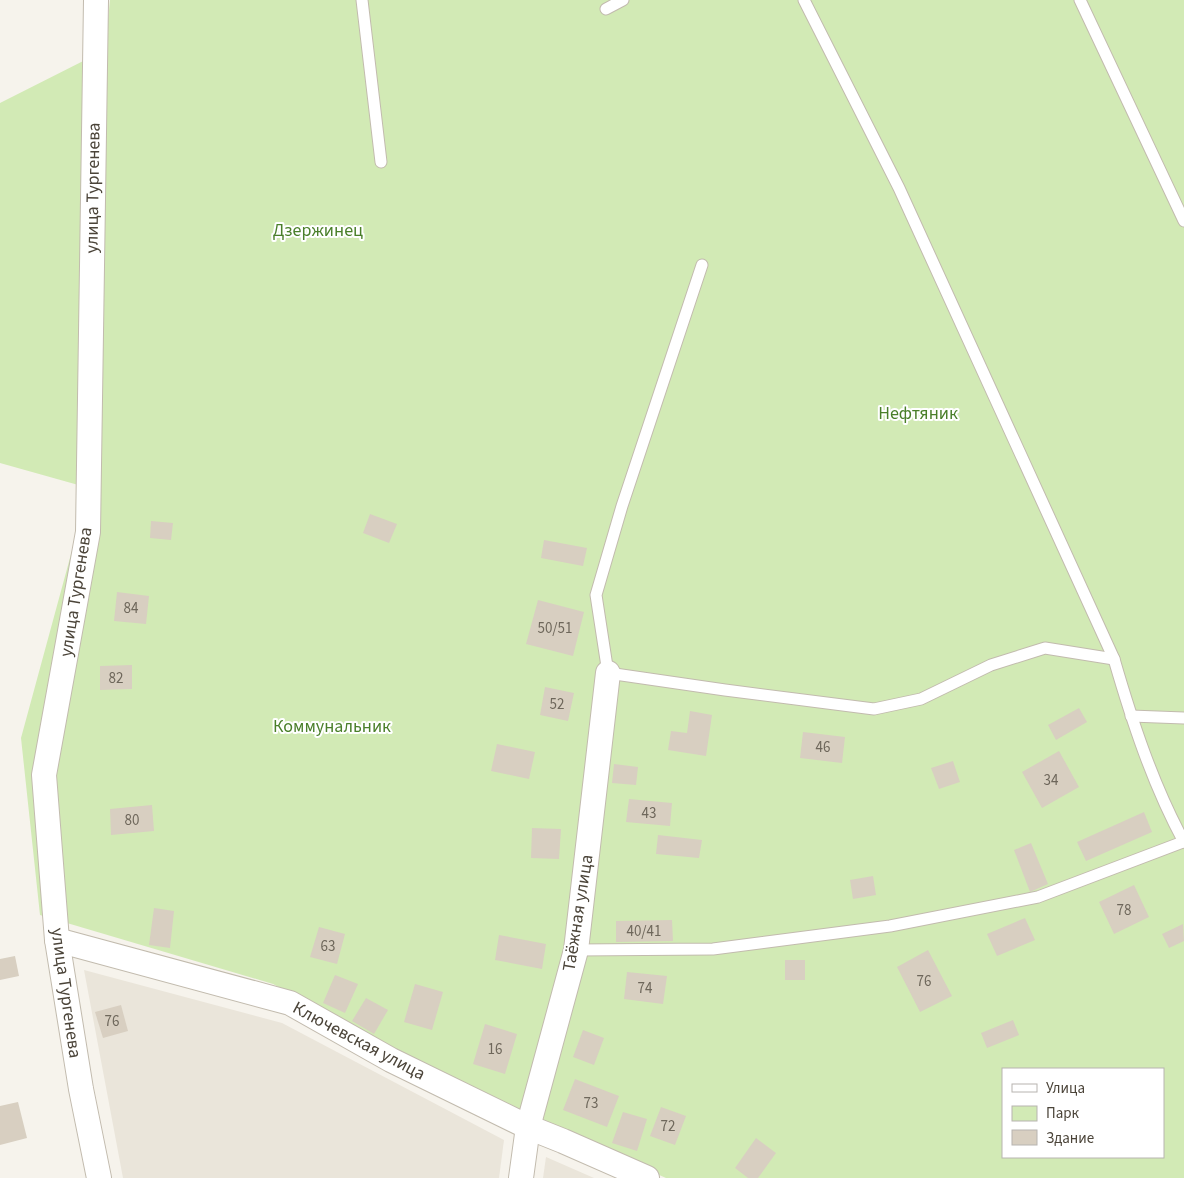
<svg xmlns="http://www.w3.org/2000/svg" width="1184" height="1178" font-family="'Source Sans 3',sans-serif">
	<style>
		.residential { fill: #eae5da }
		.green { fill: #d2eab5; fill-rule: evenodd }
		.building { fill: #d8cfc1 }
		.lines { fill: none; stroke-linecap: round; stroke-linejoin: round }
		.lane-casing { stroke: #c2bbae; stroke-width: 13 }
		.street-casing { stroke: #c2bbae; stroke-width: 26 }
		.lane { stroke: #fff; stroke-width: 11 }
		.street { stroke: #fff; stroke-width: 24 }
		.labels { text-anchor: middle; dominant-baseline: central; stroke-width: 4; stroke-linejoin: round; paint-order: stroke }
		.number-label { font-size: 15px; fill: #6e675b }
		.street-label { font-size: 18px; fill: #4b4439; stroke: #fff }
		.park-label { font-size: 18px; fill: #4a7f2a; stroke: #fff }
	</style>
	<rect width="100%" height="100%" fill="#f6f3ec"/>
	<g class="residential">
		<polygon points="84,970 282,1023 504,1140 499,1178 123,1178"/>
		<polygon points="546,1157 594,1178 543,1178"/>
	</g>
	<path class="green" d="M110,0H1184V1178H666L517,1112L273,984L40,915L21,738L89,488L0,463V103L105,50ZM1003,1069H1163V1157H1003Z"/>
	<g class="building">
		<polygon points="370,514 397,524 389,543 363,533"/>
		<polygon points="151,521 173,523 171,540 150,538"/>
		<polygon points="544,540 587,548 583,566 541,558"/>
		<polygon points="117,592 149,596 146,624 114,621"/>
		<polygon points="538,600 584,612 573,656 526,644"/>
		<polygon points="132,665 132,689 100,690 100,666"/>
		<polygon points="545,687 574,693 568,721 540,715"/>
		<polygon points="1079,708 1087,722 1056,740 1048,725"/>
		<polygon points="690,711 712,715 706,756 668,750 671,731 687,733"/>
		<polygon points="803,732 845,737 842,763 800,758"/>
		<polygon points="497,744 535,752 529,779 491,771"/>
		<polygon points="1059,751 1079,787 1042,808 1022,772"/>
		<polygon points="953,761 960,782 939,789 931,768"/>
		<polygon points="614,764 638,767 636,785 612,783"/>
		<polygon points="629,799 672,803 670,826 626,822"/>
		<polygon points="152,805 154,831 111,835 110,809"/>
		<polygon points="1144,812 1152,832 1086,861 1077,842"/>
		<polygon points="532,828 561,829 559,859 531,858"/>
		<polygon points="658,835 702,840 699,858 656,854"/>
		<polygon points="1031,843 1048,884 1030,892 1014,850"/>
		<polygon points="873,876 876,895 853,899 850,880"/>
		<polygon points="1134,885 1149,917 1114,934 1099,902"/>
		<polygon points="154,908 174,911 170,948 149,945"/>
		<polygon points="1025,918 1035,940 997,956 987,934"/>
		<polygon points="672,920 673,941 616,942 616,921"/>
		<polygon points="1183,924 1184,941 1169,948 1162,934"/>
		<polygon points="319,927 345,934 337,964 310,957"/>
		<polygon points="499,935 546,944 542,969 495,960"/>
		<polygon points="928,950 952,996 920,1012 897,967"/>
		<polygon points="15,956 19,976 0,980 0,959"/>
		<rect x="785" y="960" width="20" height="20"/>
		<polygon points="627,972 667,976 663,1004 624,999"/>
		<polygon points="335,975 358,984 345,1013 323,1003"/>
		<polygon points="415,984 443,992 432,1030 404,1022"/>
		<polygon points="366,998 388,1010 374,1034 352,1021"/>
		<polygon points="121,1005 128,1031 103,1038 95,1012"/>
		<polygon points="1013,1020 1019,1035 987,1048 981,1033"/>
		<polygon points="485,1024 517,1034 505,1074 473,1064"/>
		<polygon points="583,1030 604,1038 594,1065 573,1057"/>
		<polygon points="575,1079 619,1096 607,1127 563,1110"/>
		<polygon points="18,1102 27,1138 0,1145 0,1106"/>
		<polygon points="661,1107 686,1116 675,1145 650,1136"/>
		<polygon points="623,1112 647,1119 637,1151 612,1143"/>
		<polygon points="756,1138 776,1153 758,1178 748,1178 735,1168"/>
	</g>
	<g class="lines">
		<defs>
			<g id="lane">
				<polyline points="362,0 381,162"/>
				<path d="M804,0L899,188L1114,659C1132,721 1153,785 1184,842"/>
				<polyline points="1080,0 1184,221"/>
				<polyline points="606,9 623,0"/>
				<polyline points="702,265 622,506 596,595 608,673 725,690 874,709 921,699 991,665 1045,648 1114,659"/>
				<polyline points="1131,716 1184,718"/>
				<polyline points="576,950 713,949 890,926 1038,897 1183,842"/>
			</g>
			<g id="street">
				<polyline points="96,0 88,532 44,775 57,940 81,1089 99,1178"/>
				<polyline points="57,940 290,1003 391,1060 528,1127 563,1141 647,1178"/>
				<polyline points="521,1178 528,1127 576,950 608,673"/>
			</g>
		</defs>
		<use href="#lane" class="lane-casing"/>
		<use href="#street" class="street-casing"/>
		<use href="#lane" class="lane"/>
		<use href="#street" class="street"/>
	</g>
	<g class="labels">
		<g class="number-label">
			<text x="131" y="608">84</text>
			<text x="555" y="628">50/51</text>
			<text x="116" y="678">82</text>
			<text x="557" y="704">52</text>
			<text x="823" y="747">46</text>
			<text x="1051" y="780">34</text>
			<text x="649" y="813">43</text>
			<text x="132" y="820">80</text>
			<text x="1124" y="910">78</text>
			<text x="644" y="931">40/41</text>
			<text x="328" y="946">63</text>
			<text x="924" y="981">76</text>
			<text x="645" y="988">74</text>
			<text x="112" y="1021">76</text>
			<text x="495" y="1049">16</text>
			<text x="591" y="1103">73</text>
			<text x="668" y="1126">72</text>
		</g>
		<g class="street-label">
			<text transform="translate(93 188) rotate(-89)">улица Тургенева</text>
			<text transform="translate(76 592) rotate(-81)">улица Тургенева</text>
			<text transform="translate(578 913) rotate(-81)">Таёжная улица</text>
			<text transform="translate(66 993) rotate(82)">улица Тургенева</text>
			<text transform="translate(359 1041) rotate(28)">Ключевская улица</text>
		</g>
		<g class="park-label">
			<text x="318" y="230">Дзержинец</text>
			<text x="918" y="413">Нефтяник</text>
			<text x="332" y="726">Коммунальник</text>
		</g>
	</g>
	<rect x="1002" y="1068" width="162" height="90" fill="#ffffff" stroke="#b7b4b0"/>
	<rect x="1012" y="1084" width="25" height="8" fill="#ffffff" stroke="#b7b4b0"/>
	<text x="1046" y="1093" font-size="15" fill="#4b4439">Улица</text>
	<rect x="1012" y="1106" width="25" height="15" fill="#d2eab5" stroke="#b7b4b0"/>
	<text x="1046" y="1118" font-size="15" fill="#4b4439">Парк</text>
	<rect x="1012" y="1130" width="25" height="15" fill="#d8cfc1" stroke="#b7b4b0"/>
	<text x="1046" y="1143" font-size="15" fill="#4b4439">Здание</text>
</svg>
